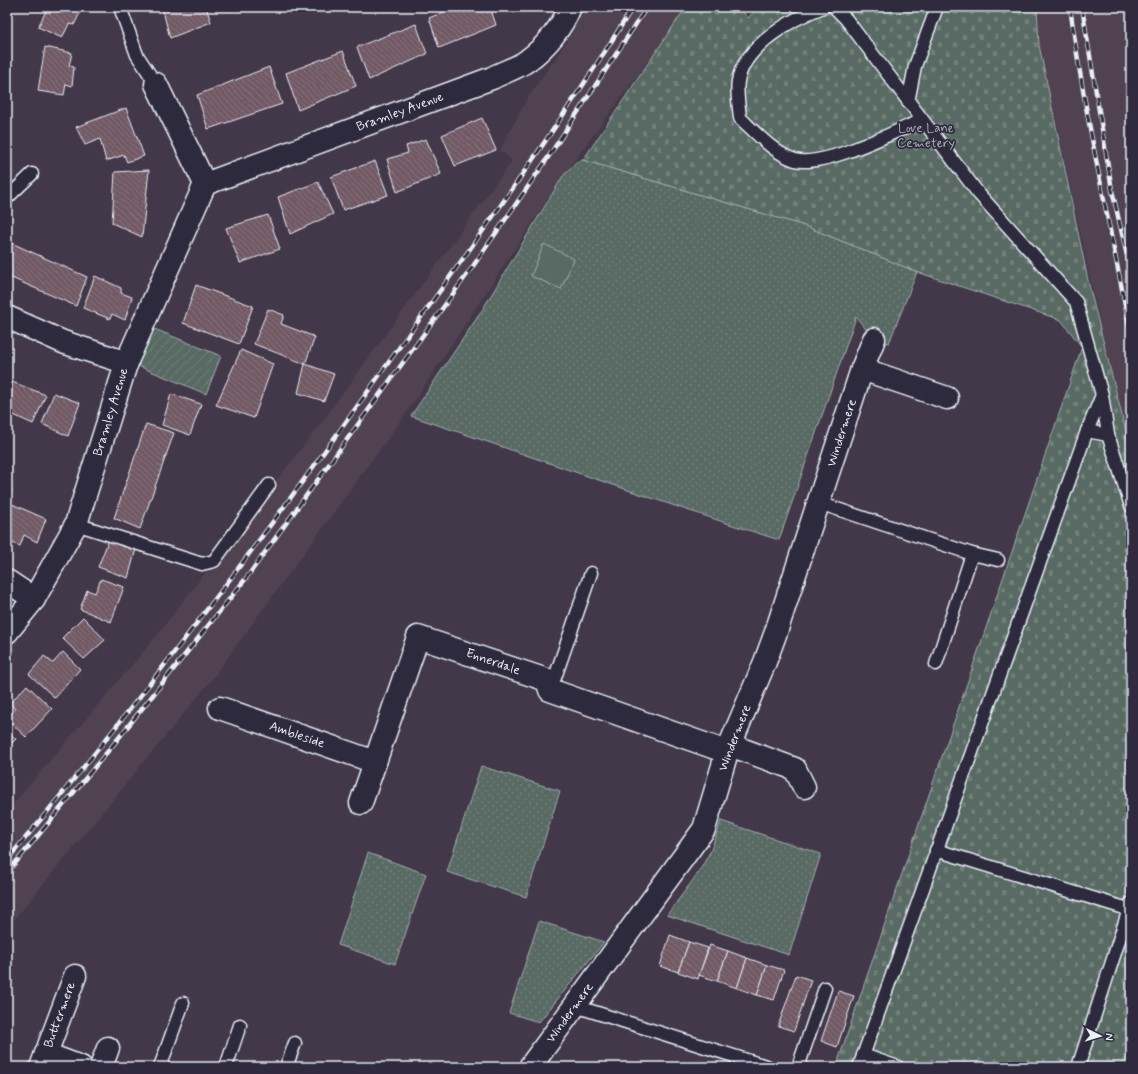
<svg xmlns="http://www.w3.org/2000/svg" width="1138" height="1074" font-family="Mynerve,sans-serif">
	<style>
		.built { fill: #514251 }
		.grass { fill: url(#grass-dots); stroke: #a0aeae }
		.cemetery { fill: url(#cemetery-stones); stroke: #a0aeae }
		.garden { fill: url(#garden-furrows); stroke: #a0aeae }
		.pitch { fill: #596b63; stroke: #a0aeae }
		.building { fill: url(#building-back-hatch); stroke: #e8f1f8 }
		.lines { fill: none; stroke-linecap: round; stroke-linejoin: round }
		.lane-casing { stroke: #e8f1f8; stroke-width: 15 }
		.street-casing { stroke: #e8f1f8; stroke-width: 25 }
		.lane { stroke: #2f2a3d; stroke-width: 12 }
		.street { stroke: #2f2a3d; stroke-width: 22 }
		.rail-casing { stroke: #e8f1f8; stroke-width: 4.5 }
		.rail { stroke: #2f2a3d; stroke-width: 3; stroke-dasharray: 9; stroke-linecap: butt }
		.labels { text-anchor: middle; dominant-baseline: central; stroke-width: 3.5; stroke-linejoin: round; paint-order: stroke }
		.street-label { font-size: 13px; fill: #e8f1f8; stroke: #2f2a3d }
		.park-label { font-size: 13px; fill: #a8b5b5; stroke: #2f2a3d }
	</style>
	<defs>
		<pattern id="grass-dots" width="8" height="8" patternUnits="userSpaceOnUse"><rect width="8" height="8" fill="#596b63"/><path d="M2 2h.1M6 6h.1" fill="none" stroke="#71817a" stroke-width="1.8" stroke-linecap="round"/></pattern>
		<pattern id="cemetery-stones" width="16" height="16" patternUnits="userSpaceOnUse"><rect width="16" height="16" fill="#596b63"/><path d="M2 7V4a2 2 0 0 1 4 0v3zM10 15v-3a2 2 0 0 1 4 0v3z" fill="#71817a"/></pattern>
		<pattern id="garden-furrows" width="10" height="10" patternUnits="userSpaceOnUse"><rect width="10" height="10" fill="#596b63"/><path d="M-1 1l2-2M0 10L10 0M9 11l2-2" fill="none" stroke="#71817a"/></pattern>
		<pattern id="building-back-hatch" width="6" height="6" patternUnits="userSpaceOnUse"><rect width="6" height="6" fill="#725a65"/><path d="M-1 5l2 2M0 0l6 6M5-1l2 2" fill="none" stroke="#86727c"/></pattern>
	</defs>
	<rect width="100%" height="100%" fill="#433849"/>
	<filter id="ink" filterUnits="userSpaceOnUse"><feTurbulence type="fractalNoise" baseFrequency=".025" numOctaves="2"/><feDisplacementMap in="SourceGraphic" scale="8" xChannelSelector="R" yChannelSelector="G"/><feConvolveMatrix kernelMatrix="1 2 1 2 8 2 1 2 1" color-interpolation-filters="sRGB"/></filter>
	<g filter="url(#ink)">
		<g class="built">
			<polygon points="586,7 688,7 563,176 405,415 209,683 7,928 7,811 150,644 321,423 512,161 500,150 527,99 562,49"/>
			<polygon points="1037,7 1131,7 1131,451 1106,350 1040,50"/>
		</g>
		<g class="grass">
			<path d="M583,160L805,226L917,272L889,343L874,339L856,317L779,540C656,501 534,457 411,416L481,312L563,176L576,162Z"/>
			<polygon points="481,766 560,791 526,897 447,872"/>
			<polygon points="721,821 821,854 789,955 667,915 699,872 711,850"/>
			<polygon points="368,853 426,874 395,964 338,945"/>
			<polygon points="539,921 604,942 539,1022 509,1013"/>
		</g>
		<polygon class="cemetery" points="686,7 739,7 748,18 758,7 1037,7 1039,45 1089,285 1131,451 1131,1067 836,1067 1082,347 1061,320 917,272 805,226 583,160"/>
		<polygon class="garden" points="152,328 221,356 206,394 136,365"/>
		<polygon class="pitch" points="544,244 574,259 561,289 531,276"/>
		<g class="building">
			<polygon points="48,7 77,7 82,9 74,25 69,24 62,38 38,27"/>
			<polygon points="162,7 206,7 211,22 170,38"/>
			<polygon points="456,7 490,7 496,25 439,48 429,18"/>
			<polygon points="503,7 517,7 514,13"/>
			<polygon points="416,24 427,54 369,80 357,47"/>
			<polygon points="45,47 72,53 69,66 74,67 72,86 66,84 64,95 38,91"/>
			<polygon points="343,51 356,86 298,110 286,73"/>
			<polygon points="269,67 282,104 208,129 197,95"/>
			<polygon points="126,108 144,156 127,162 124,155 106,161 100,139 85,145 76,127"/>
			<polygon points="482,118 496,150 455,166 442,135"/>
			<polygon points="426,139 441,174 397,192 387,159 408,153 406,146"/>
			<polygon points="375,161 388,195 343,210 331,177"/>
			<polygon points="149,170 142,237 112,223 115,172"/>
			<polygon points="318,182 333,214 290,234 278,197"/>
			<polygon points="268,215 280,249 240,263 226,228"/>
			<polygon points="7,241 87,277 76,306 7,276"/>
			<polygon points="95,276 121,288 121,293 132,297 125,320 112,314 110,319 83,308"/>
			<polygon points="196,285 253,306 239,344 183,323"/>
			<polygon points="268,309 284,315 281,324 315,337 305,364 254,344"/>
			<polygon points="241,350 273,364 254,418 216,405"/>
			<polygon points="305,364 334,374 324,401 298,393"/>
			<polygon points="7,380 46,395 33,424 7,412"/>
			<polygon points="54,393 80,403 68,436 42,424"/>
			<polygon points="171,394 201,404 190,435 162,425"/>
			<polygon points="146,424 174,433 140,529 114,518"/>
			<polygon points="7,487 12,489 7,503"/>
			<polygon points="12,504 46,519 37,542 24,535 20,546 7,541 7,515"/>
			<polygon points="109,539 136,549 128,578 98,567"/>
			<polygon points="101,579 124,587 111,622 80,609 87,590 95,593"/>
			<polygon points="83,617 105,640 84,659 62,638"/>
			<polygon points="63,652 80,669 55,698 29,674 44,656 53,663"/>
			<polygon points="27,685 52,709 26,737 7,719 15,709 10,703"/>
			<polygon points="7,731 16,739 7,748"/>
			<polygon points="670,935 689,942 678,972 660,966"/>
			<polygon points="689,942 708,948 698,979 678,972"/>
			<polygon points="710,945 728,951 717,981 699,975"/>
			<polygon points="728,951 747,958 737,988 717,981"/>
			<polygon points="747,958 767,965 757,995 737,988"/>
			<polygon points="767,965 784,970 774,1000 757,995"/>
			<polygon points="796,975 811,980 794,1031 778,1026"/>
			<polygon points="838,991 854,996 837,1047 821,1041"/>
		</g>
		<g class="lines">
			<defs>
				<g id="lane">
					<polyline points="120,7 137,55 156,84"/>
					<path d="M823,7C793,18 744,46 738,81C736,92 739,106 740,118C755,132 775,154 795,160C823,168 894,132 922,120"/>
					<polyline points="834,7 846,19 978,193 1076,302 1102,395 1108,435"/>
					<polyline points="908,102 915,66 937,7"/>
					<polyline points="7,198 32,174"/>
					<polyline points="1087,431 1102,395"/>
					<polyline points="819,503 972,554 936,664"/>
					<polyline points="76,524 202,564 214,561 269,485"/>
					<polyline points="972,554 998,560"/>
					<polyline points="551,689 591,573"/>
					<polyline points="936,850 1131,910"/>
					<polyline points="575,1006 769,1067"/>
					<polyline points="863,1055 898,1067"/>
					<polyline points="160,1067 183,1003"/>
					<polyline points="226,1067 240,1025"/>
					<polyline points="286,1067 295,1043"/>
					<polyline points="798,1067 825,988"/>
					<polyline points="859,1067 1087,431 1108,435 1131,506"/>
					<polyline points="1078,1067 1131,903"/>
				</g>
				<g id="street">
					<polyline points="156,84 205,184"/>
					<polyline points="7,317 63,342 127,363"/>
					<polyline points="862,369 947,398"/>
					<polyline points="7,581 34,599"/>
					<path d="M7,632L34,599L76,524L127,361L205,184L492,78C503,72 518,68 528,60C546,47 562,27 570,7"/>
					<polyline points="220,708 375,762"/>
					<polyline points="730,745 795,769 804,787"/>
					<polyline points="361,803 418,637 547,680 550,690 727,752"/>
					<polyline points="46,1054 81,1067"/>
					<polyline points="41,1067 75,976"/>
					<polyline points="101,1067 108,1048"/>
					<polyline points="530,1067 704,829 727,752 765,662 776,632 862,369 874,339"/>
				</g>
			</defs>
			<use href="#lane" class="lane-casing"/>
			<use href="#street" class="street-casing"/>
			<use href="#lane" class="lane"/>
			<use href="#street" class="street"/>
			<defs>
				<g id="rail">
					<path d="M1070,7C1085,117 1110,226 1131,335"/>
					<polyline points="1082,7 1112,190 1131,273"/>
					<path d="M7,860C147,694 276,521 401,345C481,234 561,123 633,7"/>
					<polyline points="7,873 113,745 247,577 471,269 543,165 647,7"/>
				</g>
			</defs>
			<use href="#rail" class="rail-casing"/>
			<use href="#rail" class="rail"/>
		</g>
	</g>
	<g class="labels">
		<g class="street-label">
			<text transform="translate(400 112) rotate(-20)">Bramley Avenue</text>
			<text transform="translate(111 412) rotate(-73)">Bramley Avenue</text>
			<text transform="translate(842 433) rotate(-72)">Windermere</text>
			<text transform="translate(493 662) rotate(19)">Ennerdale</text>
			<text transform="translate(297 735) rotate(19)">Ambleside</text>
			<text transform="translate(735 738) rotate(-69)">Windermere</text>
			<text transform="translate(570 1013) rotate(-54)">Windermere</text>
			<text transform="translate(60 1015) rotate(-70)">Buttermere</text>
		</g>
		<g class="park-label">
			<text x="926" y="128">Love Lane<tspan x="926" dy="15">Cemetery</tspan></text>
		</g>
	</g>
	<rect width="1138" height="1074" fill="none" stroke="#2f2a3d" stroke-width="24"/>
	<rect x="12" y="12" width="1114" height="1050" fill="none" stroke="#e8f1f8" stroke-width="1.5" filter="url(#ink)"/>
	<g transform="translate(1100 1036) rotate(95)" stroke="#2f2a3d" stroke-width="3" paint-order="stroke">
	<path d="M0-3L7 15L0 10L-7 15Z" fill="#e8f1f8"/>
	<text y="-6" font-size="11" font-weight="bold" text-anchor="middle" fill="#e8f1f8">N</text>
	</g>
</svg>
